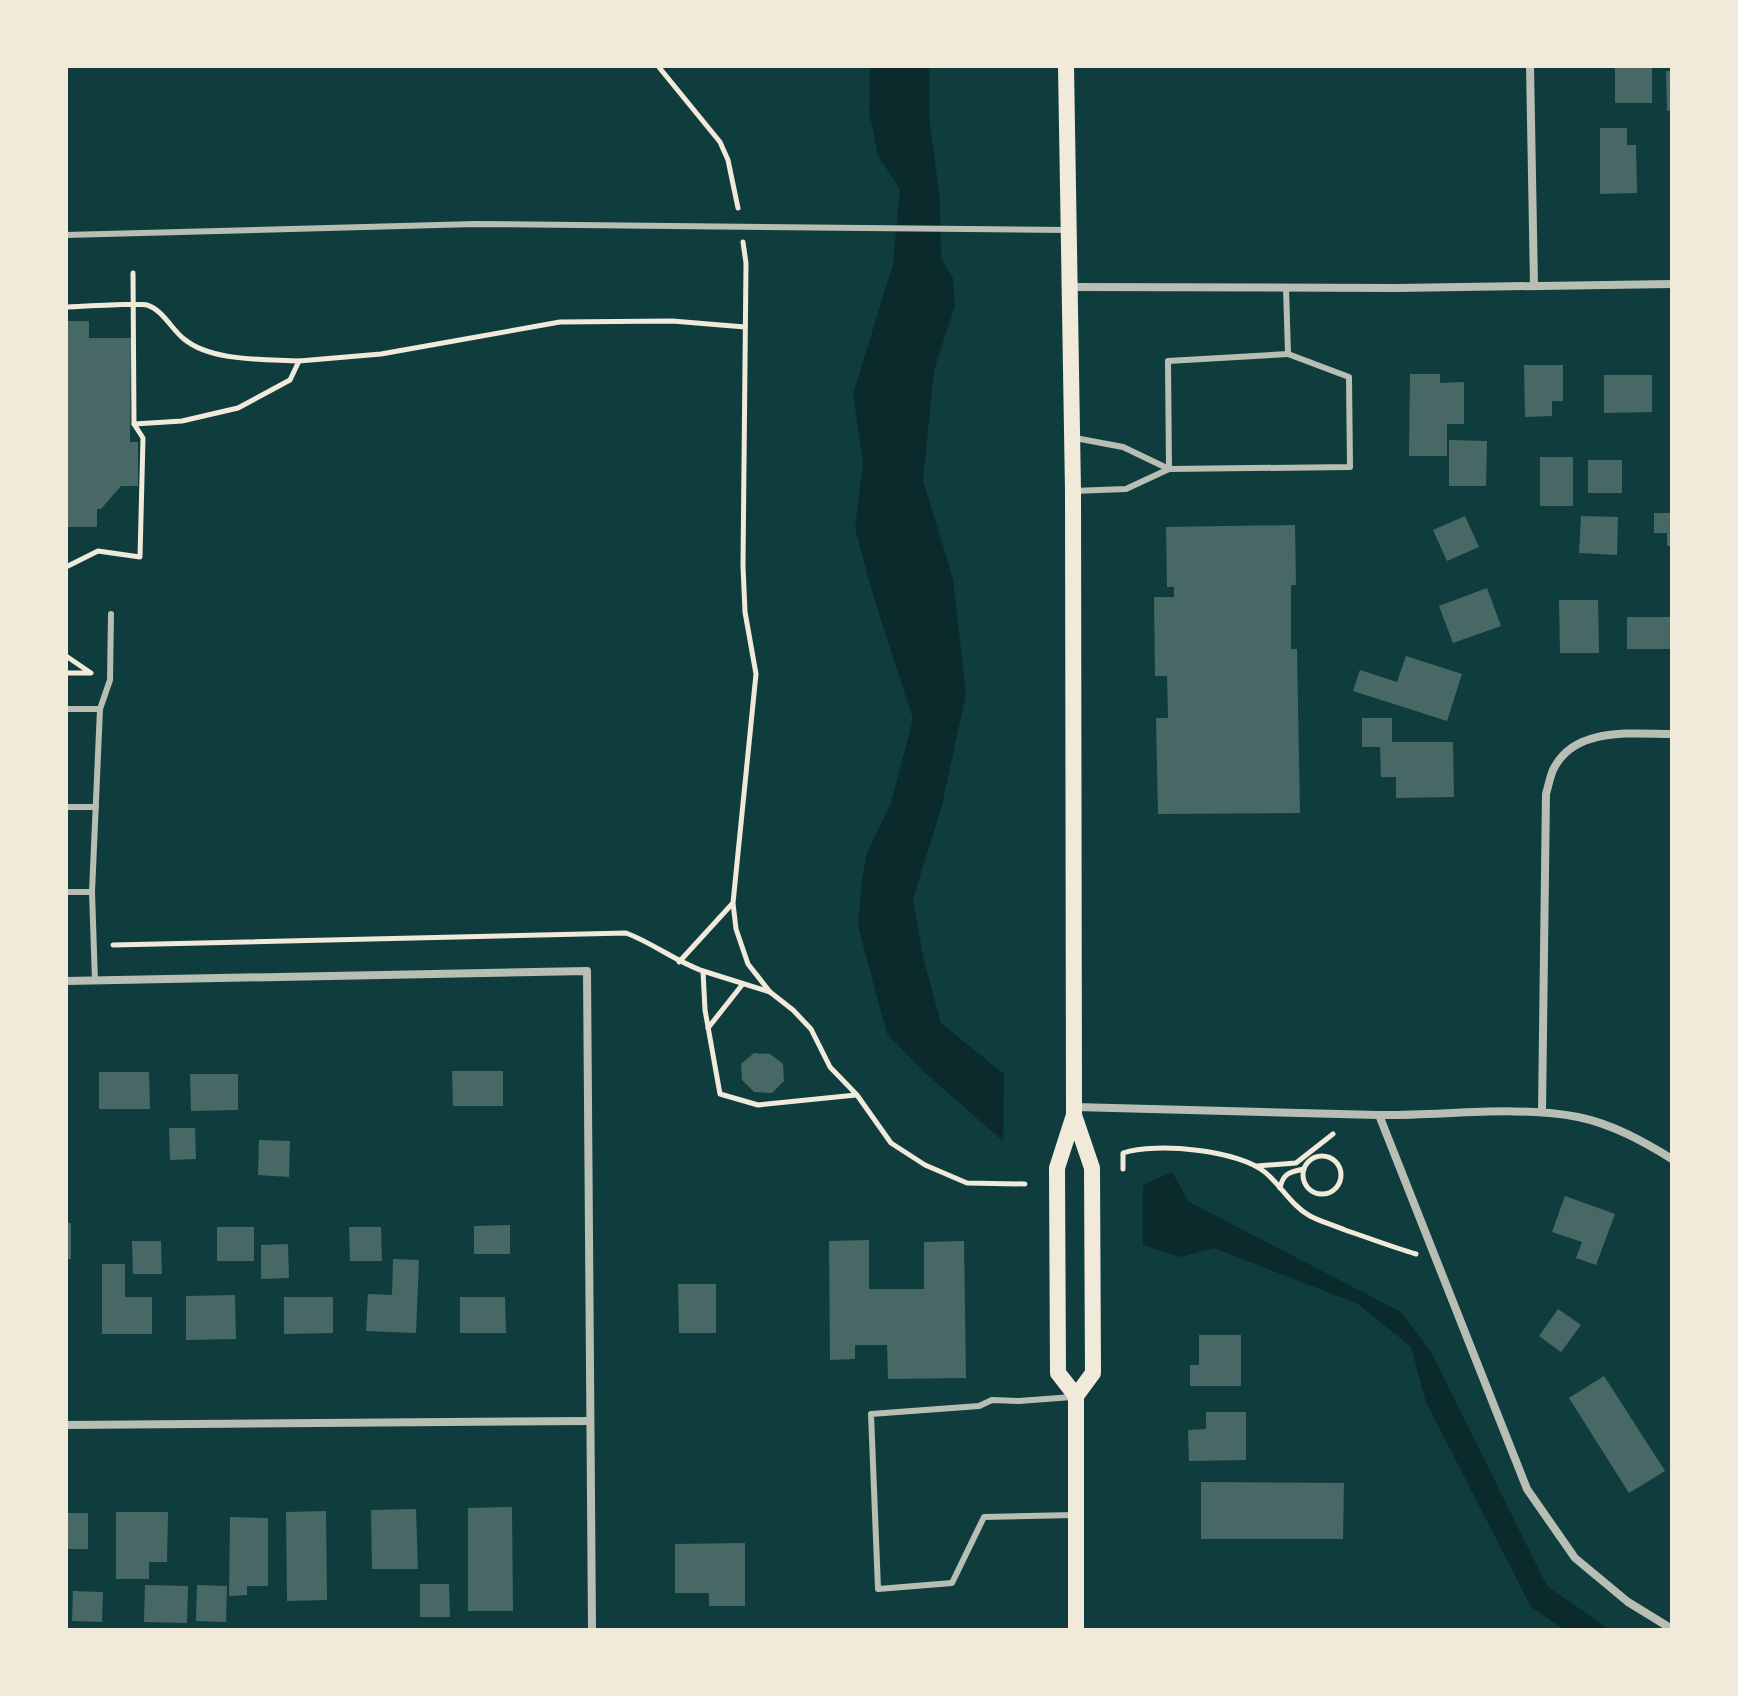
<svg xmlns="http://www.w3.org/2000/svg" width="1738" height="1696" font-family="Quicksand,sans-serif">
	<style>
		.water { fill: #0a2a2b }
		.building { fill: #486865 }
		.lines { fill: none; stroke-linecap: round; stroke-linejoin: round }
		.path { stroke: #f1e9da; stroke-width: 5 }
		.service { stroke: #b8beb3; stroke-width: 6 }
		.minor { stroke: #b8beb3; stroke-width: 8 }
		.secondary { stroke: #f1e9da; stroke-width: 16 }
	</style>
	<rect width="100%" height="100%" fill="#0f3d3e"/>
	<g class="water">
		<polygon points="870,66 929,66 929,117 940,200 941,258 953,278 955,306 934,370 923,480 953,579 966,694 942,805 913,899 924,961 941,1023 1004,1074 1003,1141 924,1072 887,1034 858,926 862,880 867,853 891,803 913,719 873,595 855,528 863,462 853,394 893,264 900,189 878,156 869,111"/>
		<polygon points="1172,1172 1189,1202 1401,1312 1430,1350 1547,1586 1610,1630 1565,1630 1531,1607 1426,1402 1411,1347 1358,1304 1214,1248 1180,1257 1143,1245 1143,1185"/>
	</g>
	<g class="building">
		<rect x="1615" y="67" width="37" height="36"/>
		<polygon points="1666,71 1672,71 1672,110 1667,111"/>
		<polygon points="1600,128 1627,128 1627,145 1636,145 1637,193 1600,194"/>
		<polygon points="66,321 89,321 89,338 131,338 130,442 138,442 138,486 121,486 101,509 97,509 97,527 66,527"/>
		<polygon points="1524,365 1563,365 1563,401 1552,401 1552,416 1525,417"/>
		<polygon points="1410,374 1440,374 1440,383 1464,382 1464,424 1447,424 1447,456 1409,456"/>
		<polygon points="1604,375 1652,375 1652,412 1604,413"/>
		<polygon points="1449,440 1487,441 1486,486 1449,486"/>
		<rect x="1540" y="457" width="33" height="49"/>
		<rect x="1588" y="460" width="34" height="33"/>
		<polygon points="1654,513 1672,513 1672,546 1667,546 1667,533 1654,533"/>
		<polygon points="1465,516 1479,547 1447,561 1433,530"/>
		<polygon points="1581,516 1618,517 1617,555 1579,553"/>
		<polygon points="1295,525 1296,585 1291,585 1291,649 1297,649 1300,813 1158,814 1156,718 1168,718 1167,676 1155,676 1154,597 1174,597 1174,587 1167,587 1166,527"/>
		<polygon points="1487,588 1501,626 1453,643 1439,606"/>
		<polygon points="1559,600 1598,600 1599,653 1560,653"/>
		<rect x="1627" y="617" width="45" height="32"/>
		<polygon points="1406,656 1462,674 1447,721 1353,691 1360,670 1397,682"/>
		<polygon points="1362,718 1392,718 1392,742 1453,742 1454,797 1396,798 1396,777 1381,777 1380,747 1362,747"/>
		<polygon points="754,1053 770,1054 783,1064 784,1081 772,1093 754,1092 742,1080 741,1064"/>
		<polygon points="452,1071 503,1071 503,1106 453,1106"/>
		<polygon points="99,1072 149,1072 150,1109 99,1109"/>
		<polygon points="190,1074 238,1074 238,1110 191,1111"/>
		<polygon points="169,1128 195,1128 196,1159 170,1160"/>
		<polygon points="259,1140 290,1141 289,1177 258,1175"/>
		<polygon points="1565,1196 1615,1214 1596,1265 1576,1258 1582,1242 1552,1232"/>
		<rect x="66" y="1223" width="5" height="36"/>
		<polygon points="510,1225 510,1254 474,1254 474,1226"/>
		<rect x="217" y="1227" width="37" height="34"/>
		<polygon points="349,1227 381,1227 382,1261 350,1261"/>
		<polygon points="869,1240 869,1289 924,1289 924,1242 964,1241 966,1378 888,1379 887,1345 855,1345 855,1359 830,1360 829,1241"/>
		<polygon points="132,1241 161,1241 162,1274 133,1274"/>
		<polygon points="288,1244 289,1278 261,1279 261,1245"/>
		<polygon points="393,1259 419,1260 416,1333 366,1331 368,1294 392,1295"/>
		<polygon points="102,1264 125,1264 125,1297 152,1297 152,1334 102,1334"/>
		<polygon points="678,1284 716,1284 716,1333 679,1333"/>
		<polygon points="235,1295 236,1339 186,1340 186,1296"/>
		<polygon points="284,1297 333,1297 333,1333 284,1334"/>
		<polygon points="460,1297 505,1297 506,1333 460,1333"/>
		<polygon points="1558,1309 1581,1325 1561,1352 1539,1336"/>
		<polygon points="1199,1335 1241,1335 1241,1386 1190,1386 1190,1365 1199,1365"/>
		<polygon points="1604,1376 1665,1471 1629,1493 1569,1398"/>
		<polygon points="1206,1412 1246,1412 1246,1460 1189,1461 1188,1430 1206,1429"/>
		<polygon points="1201,1482 1344,1483 1343,1539 1201,1539"/>
		<polygon points="512,1507 513,1611 468,1611 468,1508"/>
		<polygon points="416,1509 418,1569 372,1569 371,1510"/>
		<polygon points="326,1511 327,1600 287,1601 286,1512"/>
		<polygon points="116,1512 168,1512 167,1562 149,1562 149,1579 116,1579"/>
		<rect x="66" y="1513" width="22" height="36"/>
		<polygon points="230,1517 268,1518 268,1586 247,1586 247,1595 229,1596"/>
		<polygon points="745,1543 745,1606 709,1606 709,1593 675,1593 675,1544"/>
		<polygon points="420,1584 449,1584 450,1617 420,1617"/>
		<polygon points="145,1585 188,1586 187,1623 144,1622"/>
		<polygon points="197,1585 227,1586 226,1622 196,1621"/>
		<polygon points="73,1591 103,1592 102,1622 72,1621"/>
	</g>
	<g class="lines">
		<g class="path">
			<polyline points="658,66 720,142 728,160 738,208"/>
			<polyline points="743,242 746,263 743,566 745,612 756,674 733,903 736,929 748,964 770,992 793,1010 811,1029 830,1067 857,1095 891,1143 925,1165 967,1183 1025,1184"/>
			<path d="M66,307C81,307 137,302 147,305C163,310 172,330 184,339C212,362 264,359 299,361L290,380L238,408L182,421L134,424L133,273"/>
			<polyline points="299,361 381,354 560,322 672,321 745,327"/>
			<polyline points="66,567 98,551 140,557 143,438 134,424"/>
			<polyline points="66,656 91,673 66,673"/>
			<path d="M113,945L626,933C653,943 675,961 703,971L705,1010L720,1094L758,1105L856,1095"/>
			<polyline points="679,962 732,904"/>
			<polyline points="703,971 770,992"/>
			<polyline points="708,1028 742,985"/>
			<circle cx="1322" cy="1175" r="19"/>
			<polyline points="1257,1166 1296,1163 1333,1134"/>
			<path d="M1123,1169V1153C1156,1142 1240,1150 1266,1173C1282,1187 1292,1206 1310,1216C1321,1222 1334,1225 1345,1230C1369,1238 1392,1247 1416,1254"/>
			<path d="M1280,1188C1283,1173 1290,1172 1304,1169"/>
		</g>
		<g class="service">
			<polyline points="66,235 475,224 1068,230"/>
			<polyline points="1075,438 1123,447 1169,469"/>
			<polyline points="1169,469 1168,361 1288,354"/>
			<polyline points="1073,491 1126,489 1169,469 1350,467 1349,377 1288,354 1286,287"/>
			<polyline points="66,709 100,709 92,892 95,981"/>
			<polyline points="100,709 110,680 111,614"/>
			<polyline points="66,807 96,807"/>
			<polyline points="66,892 92,892"/>
			<polyline points="1072,1397 1019,1401 992,1400 979,1406 871,1414 878,1589 952,1583 984,1517 1075,1515"/>
		</g>
		<g class="minor">
			<polyline points="1530,66 1534,285"/>
			<polyline points="1070,287 1397,288 1672,284"/>
			<polyline points="66,981 587,971 592,1630"/>
			<path d="M1075,1107C1176,1109 1277,1113 1378,1115C1444,1116 1513,1105 1578,1117C1612,1124 1643,1141 1672,1159"/>
			<path d="M1542,1112L1546,794C1548,787 1550,777 1553,770C1574,726 1632,734 1672,734"/>
			<polyline points="1379,1115 1527,1489 1575,1558 1628,1602 1672,1629"/>
			<polyline points="66,1425 589,1421"/>
		</g>
		<g class="secondary">
			<polyline points="1066,66 1073,491 1074,1107 1074,1115 1092,1168 1093,1373 1076,1396"/>
			<polyline points="1074,1115 1057,1168 1058,1373 1076,1396 1076,1630"/>
		</g>
	</g>
	<rect width="1738" height="1696" fill="none" stroke="#f1e9da" stroke-width="136"/>
</svg>
